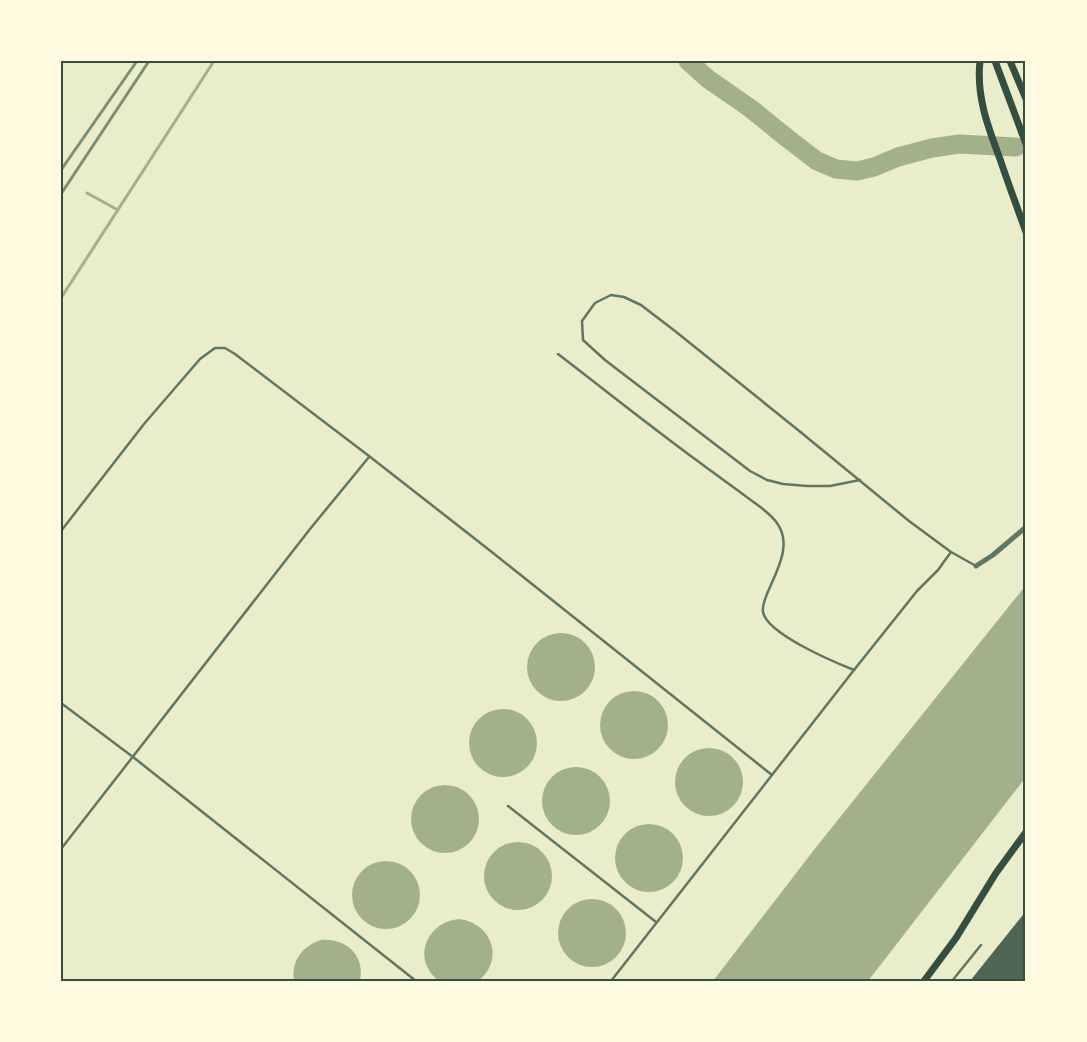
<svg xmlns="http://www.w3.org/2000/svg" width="1087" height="1042" font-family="'Source Sans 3',sans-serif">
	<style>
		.water { fill: #a3b18a }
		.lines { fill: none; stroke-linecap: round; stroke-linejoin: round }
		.stream { stroke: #a3b18a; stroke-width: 3 }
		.river { stroke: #a3b18a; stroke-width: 19 }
		.building { fill: #4f6655 }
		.service { stroke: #617663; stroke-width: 2.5 }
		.minor { stroke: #617663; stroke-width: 5 }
		.secondary { stroke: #344e41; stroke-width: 7 }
		.rail { stroke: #7c8e77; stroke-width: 3 }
		.neatline { fill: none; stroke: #344e41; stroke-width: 2 }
	</style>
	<rect width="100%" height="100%" fill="#e9edc9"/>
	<g class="water">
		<polygon points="1026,585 1026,777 868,981 713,981 817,846"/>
		<circle cx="561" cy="667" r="34"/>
		<circle cx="634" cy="725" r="34"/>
		<circle cx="503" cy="743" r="34"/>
		<circle cx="709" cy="782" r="34"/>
		<circle cx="576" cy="801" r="34"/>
		<circle cx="445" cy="819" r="34"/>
		<circle cx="649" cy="858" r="34"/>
		<circle cx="518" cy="876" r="34"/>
		<circle cx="386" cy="895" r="34"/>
		<circle cx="592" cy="933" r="34"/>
		<path d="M459,919C492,923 505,960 478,981H439C411,960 426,922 459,919Z"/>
		<path d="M321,940C346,938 365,955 360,981H294C291,961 302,946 321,940Z"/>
	</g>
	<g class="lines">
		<g class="stream">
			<polyline points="87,193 118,210"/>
			<polyline points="61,298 214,61"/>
		</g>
		<polyline class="river" points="688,61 708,79 750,108 787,138 817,161 836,169 857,171 874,167 898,157 932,148 959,144 1016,147"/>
	</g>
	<polygon class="building" points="1026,911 1026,981 970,981"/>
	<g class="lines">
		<g class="service">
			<path d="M558,354C605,390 651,427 699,462C715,474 732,486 748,498C758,505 770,513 777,523C793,545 776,572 767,594C765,599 762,606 763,612C767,634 834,662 854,670"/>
			<polyline points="860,480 830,486 807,486 783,484 767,480 750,471 605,360 583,340 582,321 595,303 611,295 624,297 641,305 675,331 798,430 909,521 951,552"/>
			<polyline points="61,531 144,424 200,359 215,348 225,348 235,354 369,456 488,549 772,775"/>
			<polyline points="61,703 133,757 416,981"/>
			<polyline points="508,806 656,922"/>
			<polyline points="61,849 310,529 369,457"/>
			<polyline points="611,981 854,670 917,591 938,570 951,552 976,566"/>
			<polyline points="952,981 981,945"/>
		</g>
		<polyline class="minor" points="976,566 993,555 1026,527"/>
		<g class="secondary">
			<path d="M980,61C976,96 988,127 1000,159C1008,183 1017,207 1026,232"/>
			<polyline points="995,61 1026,144"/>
			<polyline points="1010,61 1026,99"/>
			<polyline points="924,981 956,938 996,873 1026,832"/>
		</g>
		<g class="rail">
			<polyline points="61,170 137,61"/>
			<polyline points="61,194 149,61"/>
		</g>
	</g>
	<rect width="1087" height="1042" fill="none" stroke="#fefae0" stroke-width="125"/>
	<rect x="62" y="62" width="962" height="918" class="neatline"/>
</svg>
